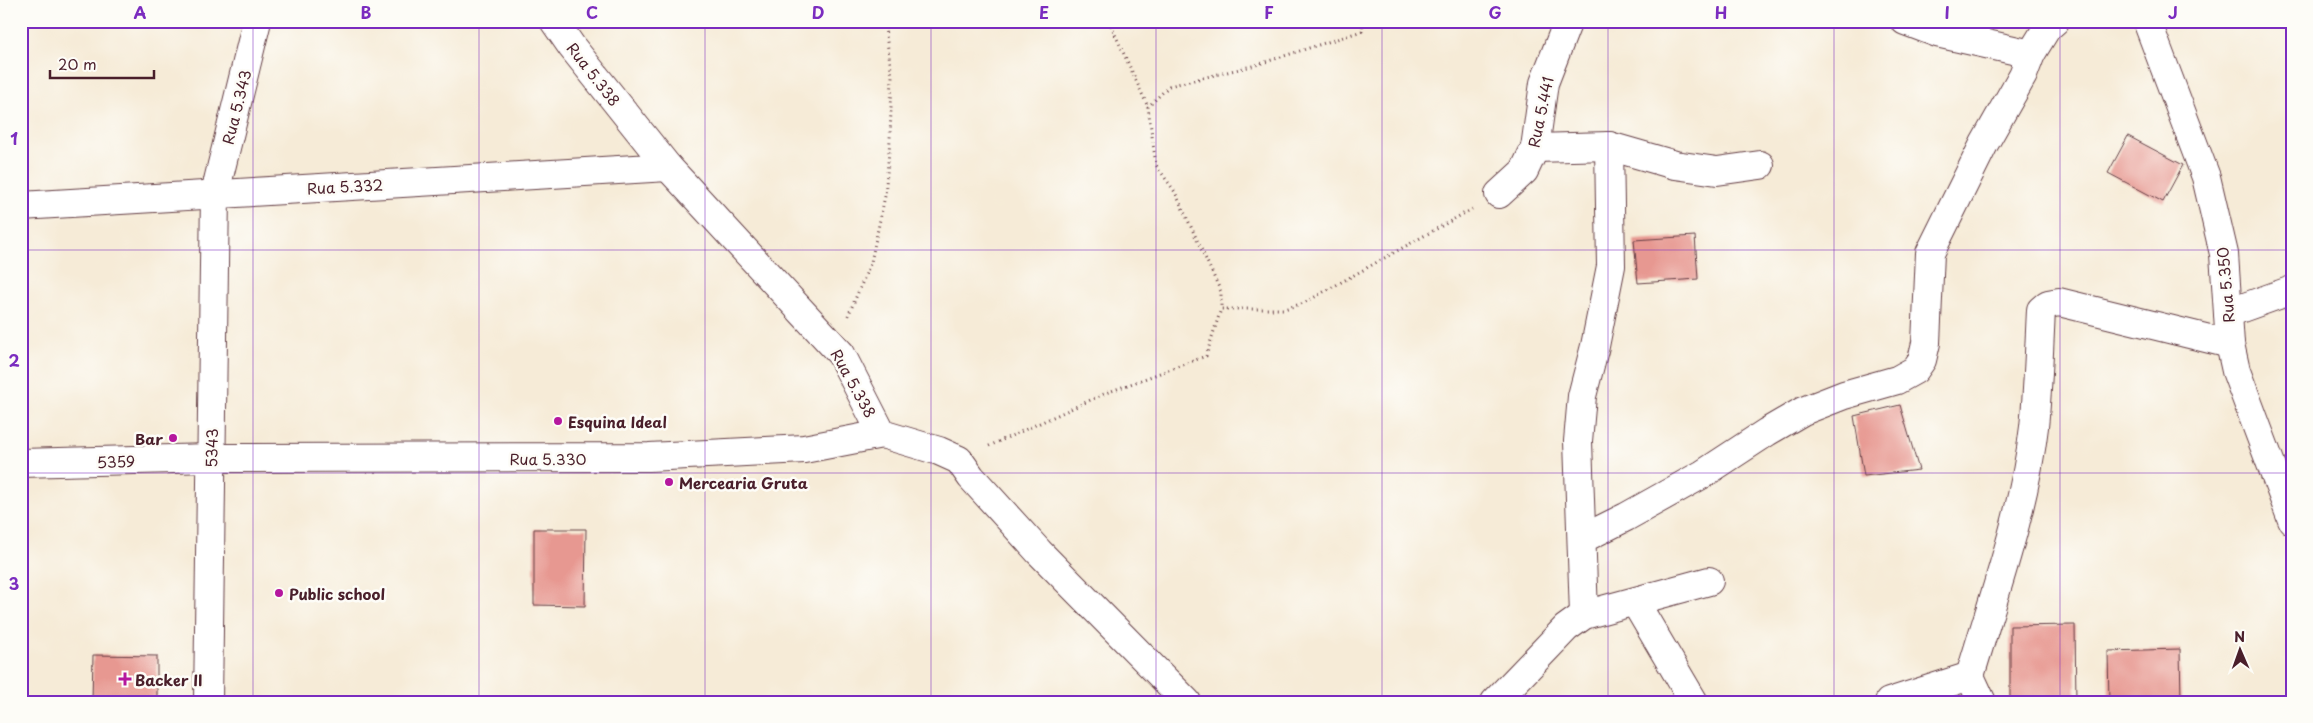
<svg xmlns="http://www.w3.org/2000/svg" width="2313" height="723" font-family="'Playpen Sans',sans-serif">
	<style>
		.building { fill: #e79891 }
		.lines { fill: none; stroke-linecap: round; stroke-linejoin: round }
		.minor-casing { stroke: #643e45; stroke-width: 30 }
		.path { stroke: #643e45; stroke-width: 3; stroke-dasharray: 1 4; stroke-linecap: butt }
		.minor { stroke: #fff; stroke-width: 28 }
		.grid { fill: none; stroke: #7b2cbf; stroke-width: 1; stroke-opacity: 0.55 }
		.poi-dot { fill: #b5179e; stroke: #fdfcf7; stroke-width: 2 }
		.labels { text-anchor: middle; dominant-baseline: central; stroke-width: 5; stroke-linejoin: round; paint-order: stroke }
		.street-label { font-size: 15px; fill: #4a1f2b; stroke: #fdfcf7 }
		.poi-label { font-size: 15px; font-weight: bold; fill: #4a1f2b; stroke: #fdfcf7; text-anchor: start }
		.neatline { fill: none; stroke: #7b2cbf; stroke-width: 2 }
		.grid-label { font-size: 16px; text-anchor: middle; font-weight: bold; fill: #7b2cbf }
	</style>
	<rect width="100%" height="100%" fill="#fdfcf7"/>
	<filter id="ink" filterUnits="userSpaceOnUse"><feTurbulence type="fractalNoise" baseFrequency=".02" numOctaves="2"/><feDisplacementMap in="SourceGraphic" scale="10" xChannelSelector="R" yChannelSelector="G"/><feConvolveMatrix kernelMatrix="1 2 1 2 8 2 1 2 1" color-interpolation-filters="sRGB"/></filter>
	<filter id="wash" filterUnits="userSpaceOnUse"><feTurbulence type="fractalNoise" baseFrequency=".0096" numOctaves="4" result="noise"/><feDisplacementMap in="SourceGraphic" scale="20" xChannelSelector="R" yChannelSelector="G"/><feGaussianBlur stdDeviation="1.12" result="paint"/><feColorMatrix in="noise" values="0 0 0 0 0 0 0 0 0 0 0 0 0 0 0 0 0 1.4 0 .05"/><feComposite in="paint" operator="in"/></filter>
	<g filter="url(#wash)">
		<rect width="100%" height="100%" fill="#f6ebd7"/>
		<g id="blocks">
			<g class="building">
				<polygon points="2128,136 2183,165 2163,202 2108,173"/>
				<polygon points="1695,236 1698,279 1638,283 1634,240"/>
				<polygon points="1900,405 1919,470 1864,476 1854,416"/>
				<polygon points="534,529 586,529 585,606 534,605"/>
				<polygon points="2075,625 2076,702 2010,702 2010,626"/>
				<polygon points="2180,649 2181,702 2109,702 2108,651"/>
				<polygon points="93,655 157,656 157,702 92,702"/>
			</g>
		</g>
	</g>
	<g filter="url(#ink)">
		<use href="#blocks" fill-opacity="0" stroke="#643e45" stroke-width="1"/>
		<g class="lines">
			<defs>
				<g id="minor">
					<polyline points="554,21 572,47 668,167 841,354 882,434 939,451 959,460 971,477 1039,552 1187,702"/>
					<polyline points="1905,21 1937,33 2031,54"/>
					<polyline points="2147,21 2206,177 2224,254 2230,344 2236,371 2292,520"/>
					<polyline points="1535,148 1609,146 1675,165 1717,171 1760,165"/>
					<polyline points="1499,194 1524,171 1535,148 1544,83 1568,21"/>
					<polyline points="21,206 668,167"/>
					<polyline points="2228,313 2292,290"/>
					<polyline points="21,463 211,458 649,457 804,449 882,434"/>
					<polyline points="1582,539 1626,517 1703,474 1767,432 1803,411 1844,395 1897,380 1915,370 1922,360 1926,343 1930,253 1984,144 2023,75 2031,54 2047,28 2055,21"/>
					<polyline points="1635,602 1694,702"/>
					<polyline points="1584,615 1578,441 1582,396 1595,346 1611,266 1609,146"/>
					<polyline points="208,702 215,193 257,21"/>
					<polyline points="1495,702 1566,628 1584,615 1709,581"/>
					<polyline points="1889,702 1970,676"/>
					<path d="M1982,702L1970,676C1994,595 2024,512 2034,427C2038,389 2039,349 2041,310L2048,304L2059,302L2230,344"/>
				</g>
			</defs>
			<use href="#minor" class="minor-casing"/>
			<g class="path">
				<polyline points="1109,21 1148,107"/>
				<polyline points="1363,21 1362,31 1256,65 1169,86 1148,107 1156,165 1175,192 1221,292 1221,309 1284,309 1304,303 1472,209"/>
				<polyline points="848,316 871,262 885,196 890,140 892,76 884,21"/>
				<polyline points="989,446 1106,393 1206,356 1221,309"/>
			</g>
			<use href="#minor" class="minor"/>
		</g>
	</g>
	<path class="grid" d="M253,21V702M479,21V702M705,21V702M931,21V702M1156,21V702M1382,21V702M1608,21V702M1834,21V702M2060,21V702M21,250H2292M21,473H2292"/>
	<g class="poi-dot">
		<circle cx="558" cy="421" r="5"/>
		<circle cx="173" cy="438" r="5"/>
		<circle cx="669" cy="482" r="5"/>
		<circle cx="279" cy="593" r="5"/>
		<path d="M122.5 671.5h5v5h5v5h-5v5h-5v-5h-5v-5h5z"/>
	</g>
	<g class="labels">
		<g class="street-label">
			<text transform="translate(594 74) rotate(52)">Rua 5.338</text>
			<text transform="translate(236 107) rotate(-76)">Rua 5.343</text>
			<text transform="translate(1540 112) rotate(-78)">Rua 5.441</text>
			<text transform="translate(345 186) rotate(-3)">Rua 5.332</text>
			<text transform="translate(2225 285) rotate(-95)">Rua 5.350</text>
			<text transform="translate(854 383) rotate(61)">Rua 5.338</text>
			<text transform="translate(211 448) rotate(-89)">5343</text>
			<text x="548" y="458">Rua 5.330</text>
			<text transform="translate(116 461) rotate(-2)">5359</text>
		</g>
		<g class="poi-label">
			<text x="568" y="421">Esquina Ideal</text>
			<text x="163" y="438" text-anchor="end">Bar</text>
			<text x="679" y="482">Mercearia Gruta</text>
			<text x="289" y="593">Public school</text>
			<text x="135" y="679">Backer II</text>
		</g>
	</g>
	<rect width="2313" height="723" fill="none" stroke="#fdfcf7" stroke-width="55"/>
	<g transform="translate(2240 650) rotate(358)" stroke="#fdfcf7" stroke-width="4" paint-order="stroke">
	<path d="M0-4L9 19L0 12L-9 19Z" fill="#4a1f2b"/>
	<text y="-8" font-size="14" font-weight="bold" text-anchor="middle" fill="#4a1f2b">N</text>
	</g>
	<path d="M50 70v8h104v-8" fill="none" stroke="#4a1f2b" stroke-width="2.5"/>
	<text x="58" y="70" font-size="15" fill="#4a1f2b" stroke="#fdfcf7" stroke-width="4" paint-order="stroke">20 m</text>
	<rect x="28" y="28" width="2258" height="668" class="neatline"/>
	<g class="grid-label">
		<text x="140" y="19">A</text>
		<text x="366" y="19">B</text>
		<text x="592" y="19">C</text>
		<text x="818" y="19">D</text>
		<text x="1044" y="19">E</text>
		<text x="1269" y="19">F</text>
		<text x="1495" y="19">G</text>
		<text x="1721" y="19">H</text>
		<text x="1947" y="19">I</text>
		<text x="2173" y="19">J</text>
		<text x="14" y="145">1</text>
		<text x="14" y="367">2</text>
		<text x="14" y="590">3</text>
	</g>
</svg>
